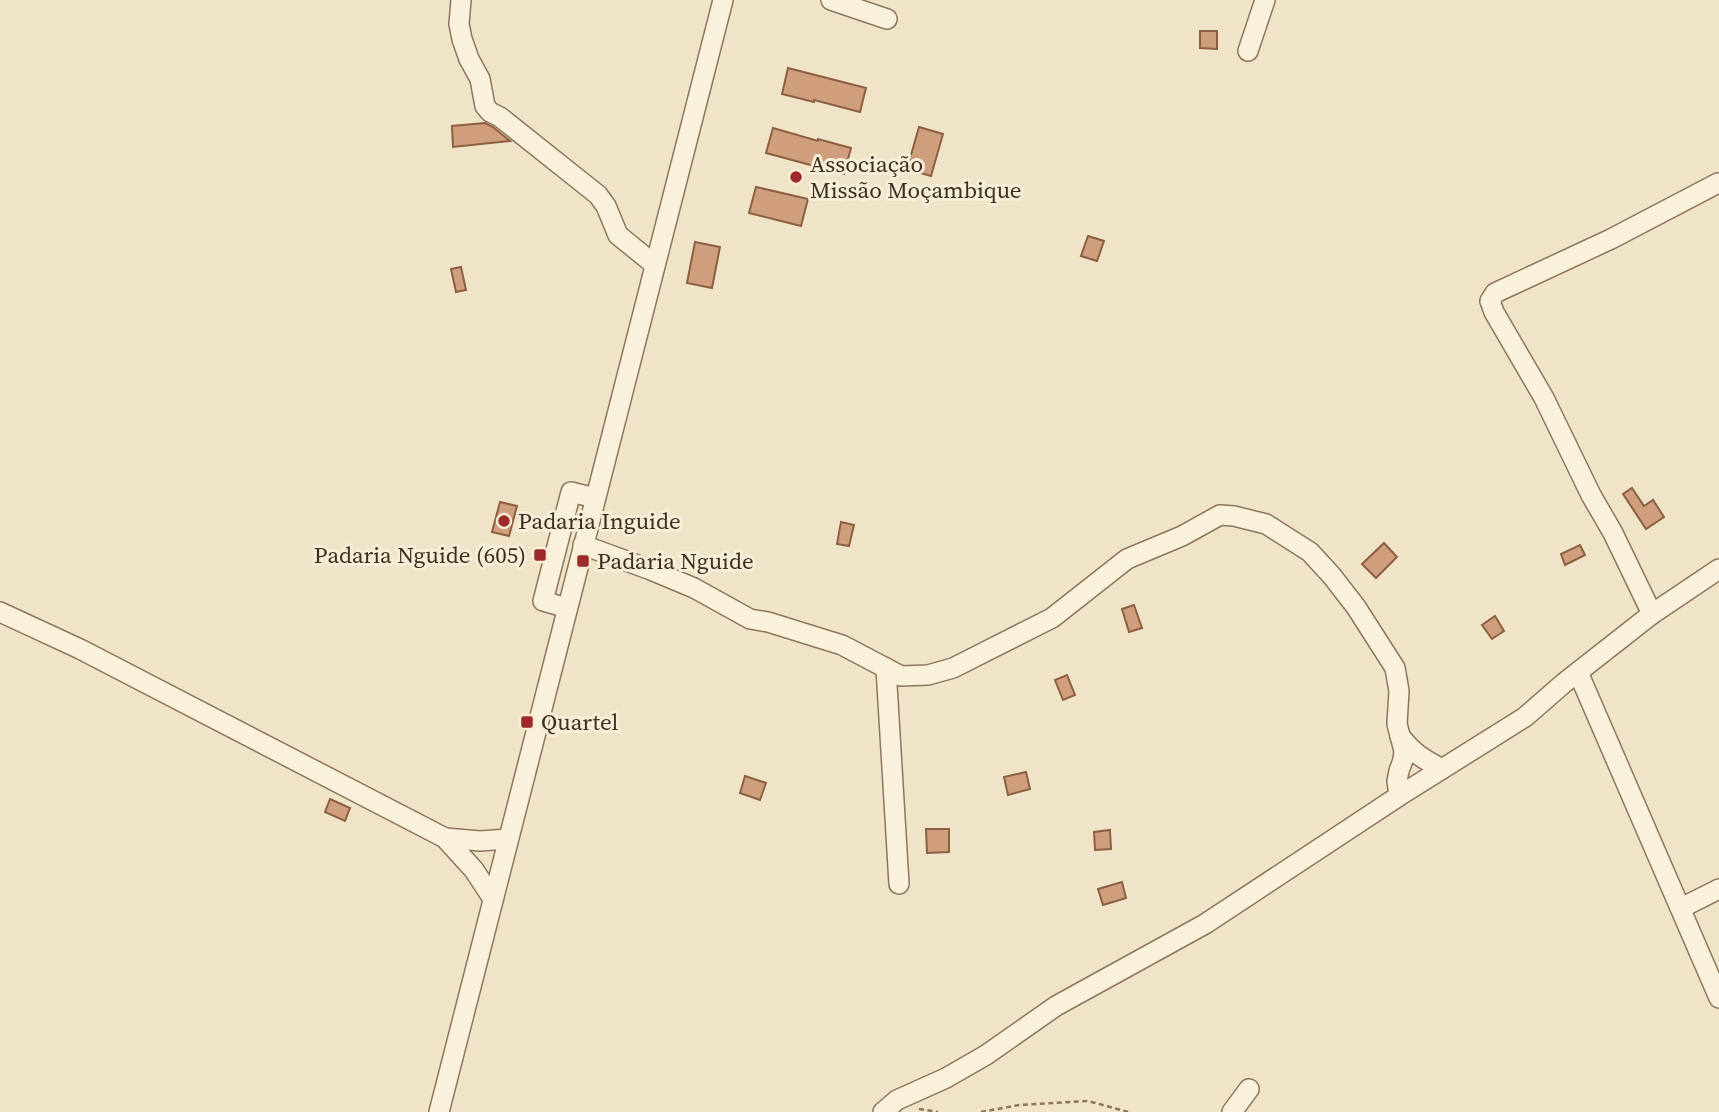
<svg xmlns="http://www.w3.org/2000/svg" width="1719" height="1112" font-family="'Source Serif 4',serif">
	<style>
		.building { fill: #cf9f7d; stroke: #8d5f41; stroke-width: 2 }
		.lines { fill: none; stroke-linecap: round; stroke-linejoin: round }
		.minor-casing { stroke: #8d765c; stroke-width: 22 }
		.path { stroke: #8d765c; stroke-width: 2.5; stroke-dasharray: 5 3.5; stroke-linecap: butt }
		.minor { stroke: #faf1dc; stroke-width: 19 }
		.poi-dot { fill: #9e2a2b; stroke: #f7eed8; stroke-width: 2.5 }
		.labels { text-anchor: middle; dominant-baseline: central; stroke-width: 6; stroke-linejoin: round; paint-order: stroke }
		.poi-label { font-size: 23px; fill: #3d2e20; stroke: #f7eed8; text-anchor: start }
	</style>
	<rect width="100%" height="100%" fill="#f0e4c8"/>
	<g class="building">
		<polygon points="1200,31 1217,31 1217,49 1200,48"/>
		<polygon points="788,68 866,88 860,112 814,100 814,102 782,94"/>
		<polygon points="485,123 493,127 510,141 453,147 452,126"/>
		<polygon points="919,127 943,134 931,176 907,169"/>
		<polygon points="773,128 818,141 818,139 851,148 844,174 766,153"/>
		<polygon points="756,187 808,199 801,226 749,213"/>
		<polygon points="1088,236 1104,241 1097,261 1081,256"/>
		<polygon points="695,242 720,247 712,288 687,283"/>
		<polygon points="461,267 466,290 456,292 451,269"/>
		<polygon points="1632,488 1644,506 1653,500 1664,517 1646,529 1623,494"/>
		<polygon points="500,502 517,506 509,536 492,532"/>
		<polygon points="841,522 854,525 849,546 837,544"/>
		<polygon points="1384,543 1397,557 1376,578 1362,564"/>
		<polygon points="1580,545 1585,555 1565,565 1561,554"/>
		<polygon points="1134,605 1142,628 1129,632 1122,609"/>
		<polygon points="1495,616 1504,631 1492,639 1482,625"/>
		<polygon points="1067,675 1075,695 1063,700 1055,680"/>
		<polygon points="1026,772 1030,789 1008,795 1004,777"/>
		<polygon points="745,776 766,783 760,800 740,793"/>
		<polygon points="330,799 350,808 345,821 325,812"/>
		<polygon points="926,829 949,829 949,852 927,853"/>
		<polygon points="1110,830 1111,849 1095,850 1094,832"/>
		<polygon points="1122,882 1126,898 1103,905 1098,889"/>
	</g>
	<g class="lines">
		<defs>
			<g id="minor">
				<polyline points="461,0 459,24 462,39 469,59 480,79 485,106 490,112 500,117 598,195 606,206 618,235 655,265"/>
				<polyline points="831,0 887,19"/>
				<polyline points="1248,51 1265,0"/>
				<polyline points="583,545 651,570 694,588 750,619 768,622 842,645 901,676 928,675 953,668 1052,618 1127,559 1182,536 1220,515 1234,516 1266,524 1310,552 1332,576 1356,607 1395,668 1399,691 1397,724 1404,751 1403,760 1399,771 1397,781 1399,796"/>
				<polyline points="567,608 543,601 571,492 595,498"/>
				<polyline points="0,612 80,649 445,838 474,870 493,899"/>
				<polyline points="1652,614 1613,533 1591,495 1544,398 1494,312 1490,301 1495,293 1611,239 1718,183"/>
				<polyline points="886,668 899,884"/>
				<polyline points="1578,672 1719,998"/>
				<path d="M1400,736C1413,753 1423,759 1442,769"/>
				<polyline points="445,838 480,841 508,839"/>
				<polyline points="1681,908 1719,889"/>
				<polyline points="439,1112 723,0"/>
				<polyline points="883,1112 897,1100 946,1078 986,1055 1056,1006 1205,924 1399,796 1525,717 1564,683 1652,614 1719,569"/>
				<polyline points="1232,1112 1249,1089"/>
			</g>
		</defs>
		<use href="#minor" class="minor-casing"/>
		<g class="path">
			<polyline points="919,1109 938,1112"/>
			<polyline points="981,1112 1019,1105 1088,1101 1128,1112"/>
		</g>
		<use href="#minor" class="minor"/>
	</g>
	<g class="poi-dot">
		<circle cx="796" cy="177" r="7"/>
		<circle cx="504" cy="521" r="7"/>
		<rect x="533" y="548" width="14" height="14" rx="3.5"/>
		<rect x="576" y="554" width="14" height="14" rx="3.5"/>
		<rect x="520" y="715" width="14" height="14" rx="3.5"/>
	</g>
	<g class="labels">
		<g class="poi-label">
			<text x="810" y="164">Associação<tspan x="810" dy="26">Missão Moçambique</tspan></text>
			<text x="518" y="521">Padaria Inguide</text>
			<text x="526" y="555" text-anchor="end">Padaria Nguide (605)</text>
			<text x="597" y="561">Padaria Nguide</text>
			<text x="541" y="722">Quartel</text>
		</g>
	</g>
</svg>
